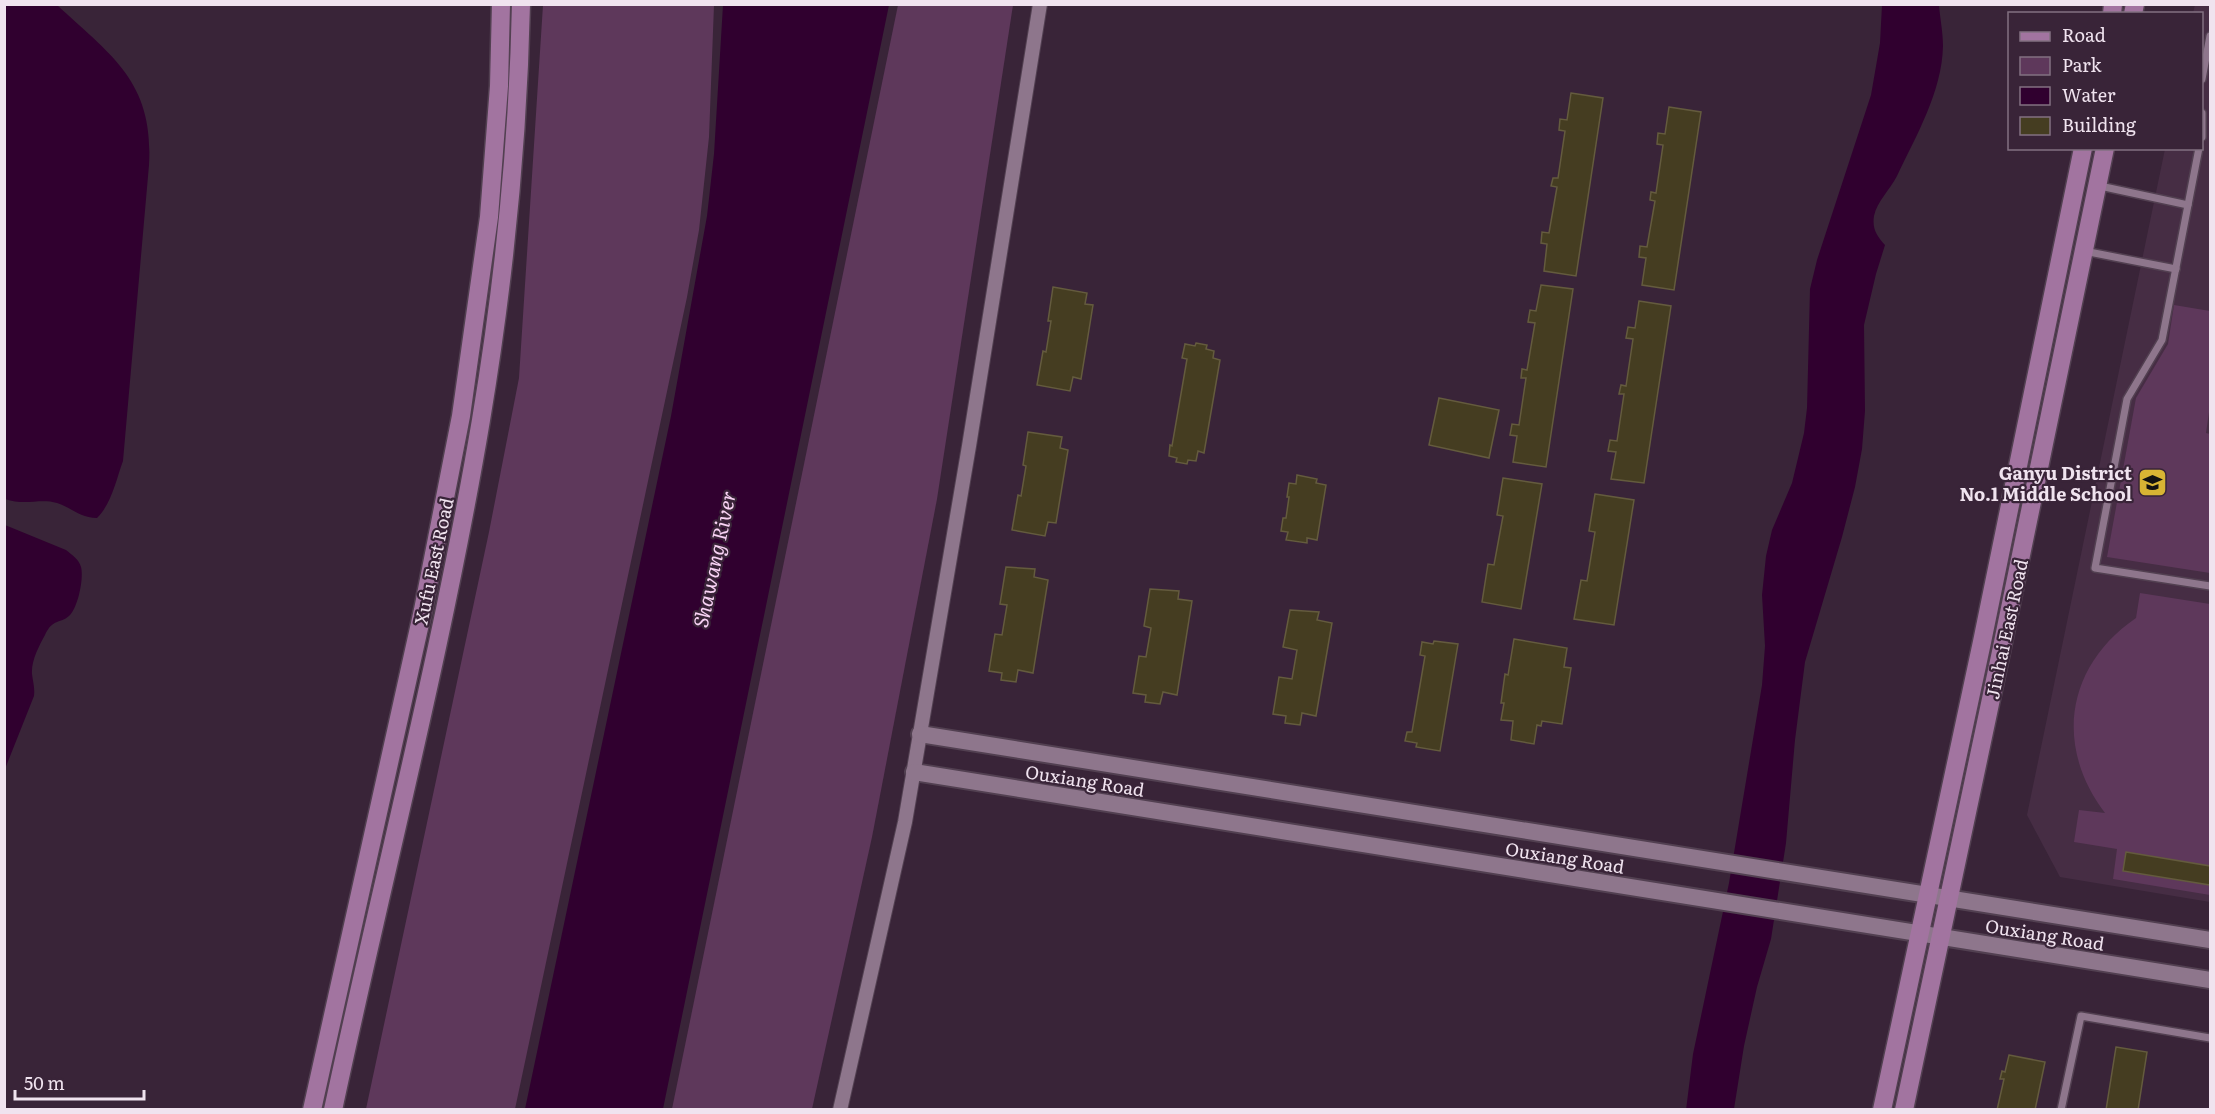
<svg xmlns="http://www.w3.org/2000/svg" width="2215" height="1114" font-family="Literata,serif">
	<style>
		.built { fill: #462d44 }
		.green { fill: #5e385b }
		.water { fill: #30002f }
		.building { fill: #453d21; stroke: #645b3e; stroke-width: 1.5 }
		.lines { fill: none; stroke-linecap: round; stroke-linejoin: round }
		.service-casing { stroke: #524051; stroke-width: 10 }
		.minor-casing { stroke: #524051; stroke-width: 16 }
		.tertiary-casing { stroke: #524051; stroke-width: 20 }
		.secondary-casing { stroke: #524051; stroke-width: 21 }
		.service { stroke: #8e768c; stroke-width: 7 }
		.minor { stroke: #8e768c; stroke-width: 14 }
		.tertiary { stroke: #8e768c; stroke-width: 16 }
		.secondary { stroke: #a274a0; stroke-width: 18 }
		.labels { text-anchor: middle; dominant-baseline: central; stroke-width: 4.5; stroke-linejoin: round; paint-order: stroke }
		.poi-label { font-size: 18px; font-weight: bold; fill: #f0e3ef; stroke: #392438; text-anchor: end }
		.street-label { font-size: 18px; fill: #f0e3ef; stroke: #392438 }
		.water-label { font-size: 20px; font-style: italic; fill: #f9d3f5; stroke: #392438 }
	</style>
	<rect width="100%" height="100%" fill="#392438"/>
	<polygon class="built" points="2195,5 2210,5 2210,902 2060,877 2027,815 2165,149 2202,148 2202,14 2193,13"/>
	<g class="green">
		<polygon points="543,5 714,5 709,137 699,230 687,297 515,1109 366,1109 489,532 519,378"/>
		<polygon points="898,5 1013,5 937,499 872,837 812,1109 672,1109"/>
		<polygon points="2174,305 2210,311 2210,405 2206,433 2210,434 2210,573 2107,557 2136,398 2168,344"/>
		<path d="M2140,593L2210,604V895L2113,879L2117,849L2074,842L2079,810L2105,813C2054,746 2066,666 2136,618Z"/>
	</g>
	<g class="water">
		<path d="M5,4L57,5C112,56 154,82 149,165L123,461C116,480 112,503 97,518C80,518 72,508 57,503C40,498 25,506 5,499Z"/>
		<polygon points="723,5 889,5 663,1109 525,1109 671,416 707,216 714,154"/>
		<path d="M1882,5H1939C1940,18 1943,32 1943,46C1942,92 1916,136 1897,176C1890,190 1877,201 1874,216C1872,229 1877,236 1885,245L1876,274L1864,325L1865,411L1862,449L1855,487L1842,537L1805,662L1795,740L1786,843L1771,939L1757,987L1744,1046L1734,1109L1686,1110L1693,1054L1729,883L1762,685L1765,646L1762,595L1766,556L1772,530L1792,483L1804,433L1807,408L1810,289L1817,260L1871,95L1880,43Z"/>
		<path d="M5,525L66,550C72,555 79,559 81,567C84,578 78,608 69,616C60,624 53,618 45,635C39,646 31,661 32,674C33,682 35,688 34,696L5,769Z"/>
	</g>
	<g class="building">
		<polygon points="1571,93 1603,98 1576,276 1544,271 1547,244 1541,243 1542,232 1549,233 1557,187 1551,186 1553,178 1558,178 1565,131 1559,130 1560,119 1567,120"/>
		<polygon points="1669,107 1701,112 1674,290 1642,285 1646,258 1639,257 1640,246 1647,247 1655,201 1650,200 1651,192 1656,193 1663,145 1657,144 1658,133 1665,134"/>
		<polygon points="1541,285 1573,289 1546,467 1513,462 1517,436 1510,435 1512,424 1519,425 1526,378 1521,378 1522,369 1527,370 1535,323 1528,322 1530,310 1536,311"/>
		<polygon points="1053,287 1087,293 1085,304 1093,305 1081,379 1073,377 1070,391 1037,385 1043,351 1046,352 1051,321 1048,321"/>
		<polygon points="1639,301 1671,306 1644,483 1611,479 1616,452 1608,451 1610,440 1617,441 1624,394 1619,394 1621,385 1626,386 1633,339 1626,338 1628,327 1635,328"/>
		<polygon points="1196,343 1207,345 1206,349 1214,351 1213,358 1220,360 1204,453 1198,451 1196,461 1188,460 1187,464 1176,462 1177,458 1169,456 1170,445 1172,446 1187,359 1182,358 1185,344 1195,346"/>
		<polygon points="1439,398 1499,410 1489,458 1429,445"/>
		<polygon points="1028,432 1062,437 1060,448 1068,450 1056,523 1048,522 1045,536 1012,530 1018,495 1021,496 1026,466 1023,465"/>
		<polygon points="1297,475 1317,479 1316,483 1326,485 1317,540 1307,538 1307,543 1286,540 1288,532 1281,531 1283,518 1286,518 1289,497 1287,497 1289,483 1296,484"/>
		<polygon points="1503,478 1542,484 1521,609 1482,602 1488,564 1494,565 1503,516 1497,515"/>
		<polygon points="1595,494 1634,500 1614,625 1574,619 1581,580 1587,581 1595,532 1589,531"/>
		<polygon points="1006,567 1035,569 1034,577 1048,580 1033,673 1018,670 1016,682 1001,680 1002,673 989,671 995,634 1002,635 1007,605 1000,604"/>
		<polygon points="1150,589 1179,591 1178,599 1192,601 1177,695 1163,692 1160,704 1145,702 1146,695 1133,693 1139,656 1146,657 1151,628 1144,626"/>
		<polygon points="1290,610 1319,612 1317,620 1332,623 1316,716 1302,713 1300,725 1285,723 1286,716 1273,714 1279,677 1292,679 1297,650 1283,647"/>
		<polygon points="1514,639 1567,648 1564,667 1571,668 1562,724 1542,721 1541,726 1537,725 1534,744 1511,740 1513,721 1501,720 1504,703 1501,703 1505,674 1508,675"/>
		<polygon points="1434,641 1458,644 1440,751 1416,747 1417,743 1405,741 1407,732 1412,732 1425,656 1420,655 1422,642 1433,644"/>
		<polygon points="2126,852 2210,866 2210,885 2123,871"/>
		<polygon points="2116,1047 2147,1052 2138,1110 2106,1110"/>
		<polygon points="2009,1055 2045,1062 2035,1110 1997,1110 2004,1079 2000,1079 2002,1071 2005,1072"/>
	</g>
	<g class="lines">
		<defs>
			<g id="service">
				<polyline points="2202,79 2210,36"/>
				<polyline points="2202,113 2202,137"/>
				<polyline points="2199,148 2162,340 2127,399 2095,568 2210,586"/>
				<polyline points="2100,186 2188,205"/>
				<polyline points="2084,251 2176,269"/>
				<polyline points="2061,1110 2081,1016 2210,1038"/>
			</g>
			<polyline id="minor" points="840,1110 905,822 969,446 1040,4"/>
			<g id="tertiary">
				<polyline points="920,734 2210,940"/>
				<polyline points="914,772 2210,980"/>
			</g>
			<g id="secondary">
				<polyline points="2112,14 2113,4"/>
				<polyline points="2133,14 2135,4"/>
				<polyline points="312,1110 423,610 461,416 489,217 499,86 501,4"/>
				<path d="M333,1110C382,880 442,652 481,420C504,282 518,144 521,4"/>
				<polyline points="1882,1110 1982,642 2083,148"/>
				<polyline points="1904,1110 2002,647 2105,148"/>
			</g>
		</defs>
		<use href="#service" class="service-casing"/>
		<use href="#minor" class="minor-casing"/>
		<use href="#tertiary" class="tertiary-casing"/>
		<use href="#secondary" class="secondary-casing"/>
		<use href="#service" class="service"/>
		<use href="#minor" class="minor"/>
		<use href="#tertiary" class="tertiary"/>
		<use href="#secondary" class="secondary"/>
	</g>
	<defs>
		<symbol id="school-square" viewBox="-11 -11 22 22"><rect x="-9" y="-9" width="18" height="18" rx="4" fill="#d8b434" stroke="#392438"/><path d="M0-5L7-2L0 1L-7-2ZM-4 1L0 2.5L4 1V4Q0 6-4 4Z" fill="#111"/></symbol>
	</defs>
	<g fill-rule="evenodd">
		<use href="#school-square" x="2136" y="466" width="33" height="33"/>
	</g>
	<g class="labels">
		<g class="poi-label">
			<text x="2132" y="472">Ganyu District<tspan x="2132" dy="21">No.1 Middle School</tspan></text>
		</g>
		<g class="street-label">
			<text transform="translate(433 561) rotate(-78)">Xufu East Road</text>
			<text transform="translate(2006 629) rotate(-78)">Jinhai East Road</text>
			<text transform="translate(1085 780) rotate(9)">Ouxiang Road</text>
			<text transform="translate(1565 857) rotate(9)">Ouxiang Road</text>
			<text transform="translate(2045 934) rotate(9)">Ouxiang Road</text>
		</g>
		<g class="water-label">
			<text transform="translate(713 559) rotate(-78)">Shawang River</text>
		</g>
	</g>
	<rect width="2215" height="1114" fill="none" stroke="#f0e3ef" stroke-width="12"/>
	<rect x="2008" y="12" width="195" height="138" fill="#392438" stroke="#827081" stroke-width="1.5"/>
	<rect x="2020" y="32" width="30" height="9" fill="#a274a0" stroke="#827081" stroke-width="1.5"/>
	<text x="2062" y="42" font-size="18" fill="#f0e3ef">Road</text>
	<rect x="2020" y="57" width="30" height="18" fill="#5e385b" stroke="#827081" stroke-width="1.5"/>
	<text x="2062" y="72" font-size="18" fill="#f0e3ef">Park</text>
	<rect x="2020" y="87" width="30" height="18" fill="#30002f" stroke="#827081" stroke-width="1.5"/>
	<text x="2062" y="102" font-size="18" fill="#f0e3ef">Water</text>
	<rect x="2020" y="117" width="30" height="18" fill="#453d21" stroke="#827081" stroke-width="1.5"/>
	<text x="2062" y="132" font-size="18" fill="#f0e3ef">Building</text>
	<path d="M15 1090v9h129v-9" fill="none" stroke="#f0e3ef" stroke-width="3"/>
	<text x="24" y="1090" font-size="18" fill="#f0e3ef" stroke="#392438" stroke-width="4.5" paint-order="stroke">50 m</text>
</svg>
